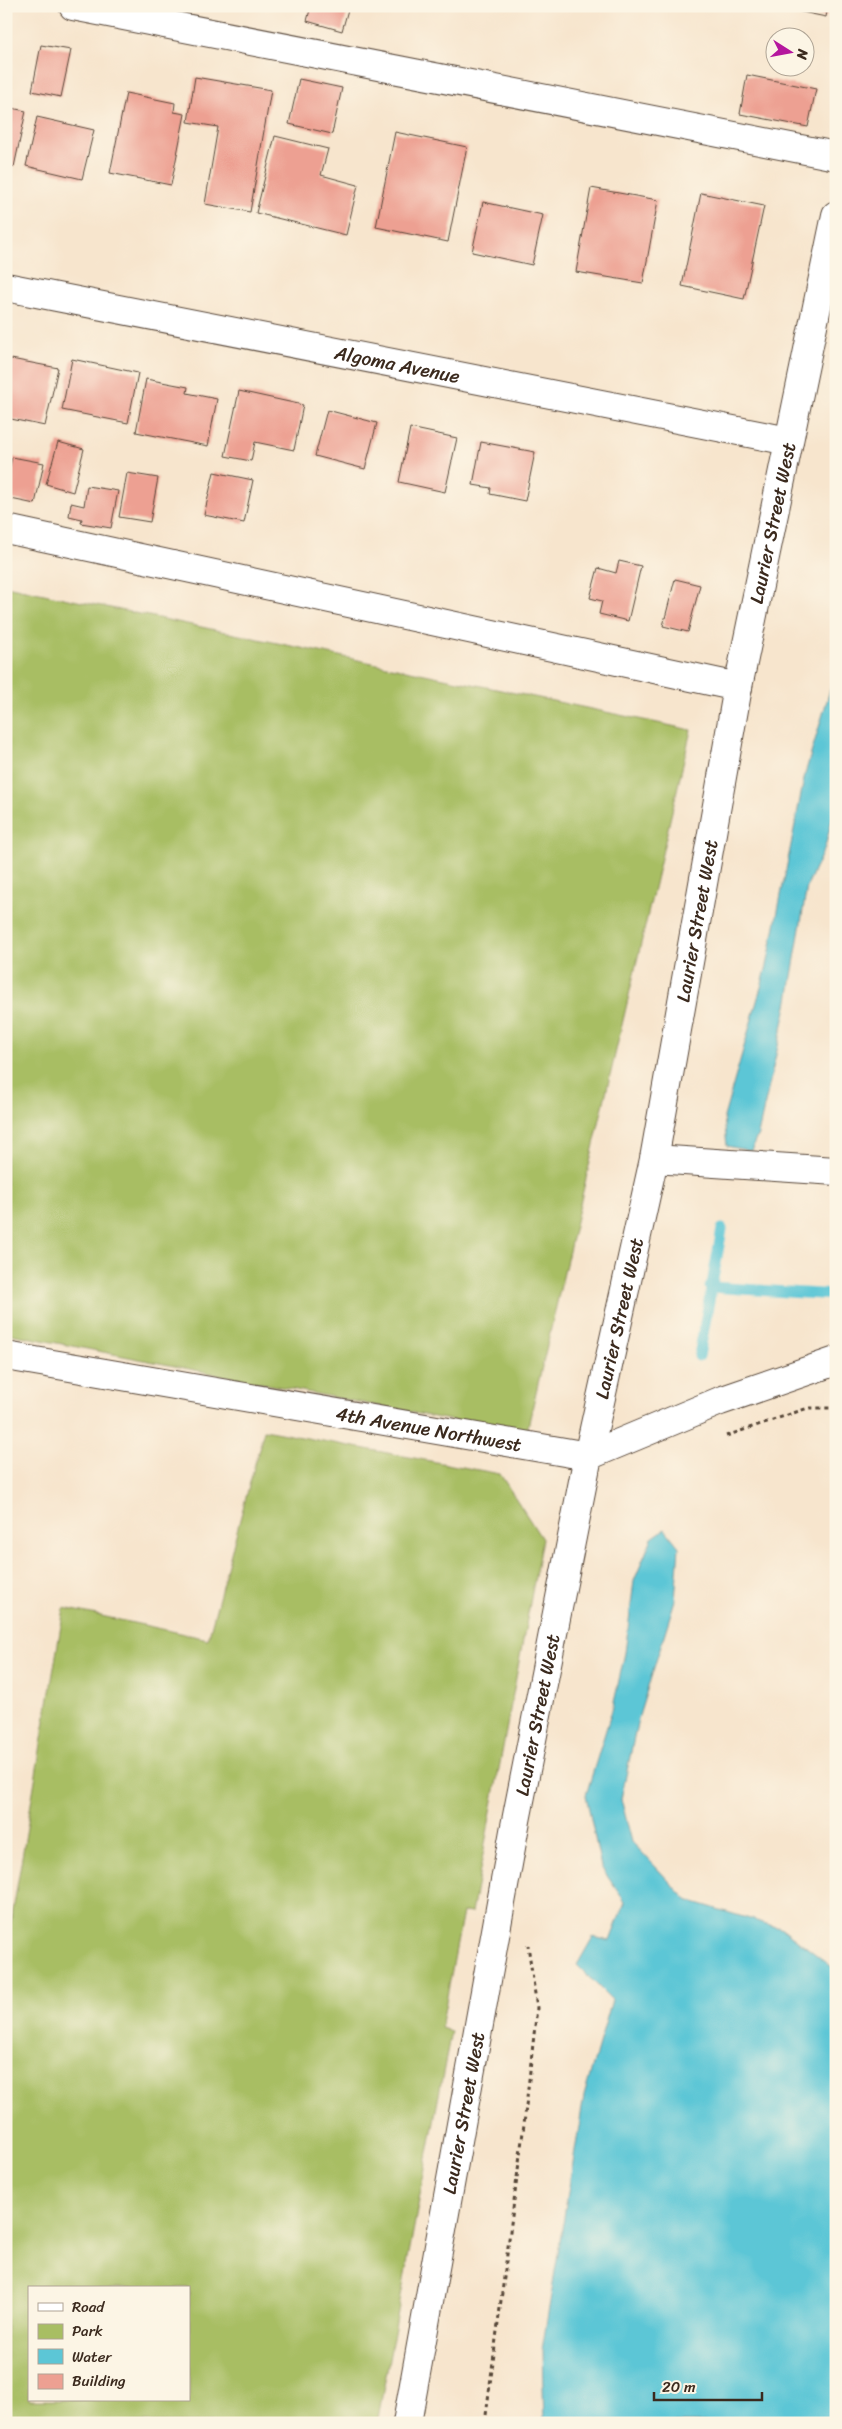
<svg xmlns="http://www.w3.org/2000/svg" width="842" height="2429" font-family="Sriracha,sans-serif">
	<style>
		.green { fill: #a8be63; stroke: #727440; fill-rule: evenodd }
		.water { fill: #5cc6d6; stroke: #4c787a }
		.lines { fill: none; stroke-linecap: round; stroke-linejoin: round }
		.stream { stroke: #5cc6d6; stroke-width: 11 }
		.building { fill: #eda092 }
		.minor-casing { stroke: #574638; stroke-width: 30 }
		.path { stroke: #574638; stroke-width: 3; stroke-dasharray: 4 4; stroke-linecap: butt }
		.minor { stroke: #fff; stroke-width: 28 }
		.labels { text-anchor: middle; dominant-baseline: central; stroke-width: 4; stroke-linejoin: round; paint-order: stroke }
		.street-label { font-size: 19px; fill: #3b2a1e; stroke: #fcf5e5 }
	</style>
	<rect width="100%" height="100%" fill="#fcf5e5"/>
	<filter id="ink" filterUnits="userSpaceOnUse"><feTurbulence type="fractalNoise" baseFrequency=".02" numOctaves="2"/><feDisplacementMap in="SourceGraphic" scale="10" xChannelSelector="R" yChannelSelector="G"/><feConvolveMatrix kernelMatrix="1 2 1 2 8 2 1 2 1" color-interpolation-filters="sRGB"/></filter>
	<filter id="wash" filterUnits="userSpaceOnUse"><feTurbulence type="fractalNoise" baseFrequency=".0096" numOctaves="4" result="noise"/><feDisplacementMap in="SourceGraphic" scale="20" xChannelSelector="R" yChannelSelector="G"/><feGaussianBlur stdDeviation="1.12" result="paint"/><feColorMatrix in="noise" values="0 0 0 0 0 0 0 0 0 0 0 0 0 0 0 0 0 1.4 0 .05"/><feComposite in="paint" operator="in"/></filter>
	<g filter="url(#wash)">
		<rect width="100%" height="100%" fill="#f7e5cd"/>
		<g class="green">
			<polygon points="6,586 691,730 526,1435 6,1333"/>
			<path d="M264,1430L500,1474L542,1539L472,1913L463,1912L441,2028L451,2031L377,2423H6V1952L64,1608L208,1639ZM29,2288H189V2400H29Z"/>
		</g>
		<g class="water">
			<polygon points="836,670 836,803 825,847 807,886 787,1006 758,1134 751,1151 727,1146 724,1117 767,966 805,774"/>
			<polygon points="665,1529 679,1547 675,1600 638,1719 621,1799 632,1842 687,1900 783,1929 836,1970 836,2423 544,2423 542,2350 584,2096 612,2000 577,1965 593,1937 610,1941 625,1902 601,1867 586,1795 613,1707 625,1653 634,1581 652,1538"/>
		</g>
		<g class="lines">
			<g class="stream">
				<polyline points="710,1287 836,1295"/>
				<polyline points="699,1356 722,1229"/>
			</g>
		</g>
		<g id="blocks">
			<g class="building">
				<polygon points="311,6 349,6 342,31 307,21"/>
				<polygon points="773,6 828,6 826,17"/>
				<polygon points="41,45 71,50 61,97 32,91"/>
				<polygon points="747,75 816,89 808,127 740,114"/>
				<polygon points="195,77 271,90 250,212 205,204 218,127 188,122"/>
				<polygon points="299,79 342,88 332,134 289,124"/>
				<polygon points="126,93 175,103 174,112 185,114 171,185 110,173"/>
				<polygon points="6,107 26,111 14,167 6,165"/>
				<polygon points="37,117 94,130 82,179 26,166"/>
				<polygon points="395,132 467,147 448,242 376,227"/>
				<polygon points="275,136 328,149 321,175 358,185 346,235 256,213"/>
				<polygon points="591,188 658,200 643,283 576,272"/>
				<polygon points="701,193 764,206 744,299 682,286"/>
				<polygon points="483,202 543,215 532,265 472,252"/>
				<polygon points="6,358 58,368 45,426 6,418"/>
				<polygon points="72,359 138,373 128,423 62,410"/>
				<polygon points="146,379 188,387 187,393 217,399 208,446 136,432"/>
				<polygon points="239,391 303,405 294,450 255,442 251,461 225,456"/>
				<polygon points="327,410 377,423 365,469 315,456"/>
				<polygon points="410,428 457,438 445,492 399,482"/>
				<polygon points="58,442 84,449 73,492 46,484"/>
				<polygon points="481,442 535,452 525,501 490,494 491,488 473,485"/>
				<polygon points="12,457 44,463 35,504 6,498 6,485"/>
				<polygon points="214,472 253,480 244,523 204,515"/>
				<polygon points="127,473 158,478 150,522 119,517"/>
				<polygon points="87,486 118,491 111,528 81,523 82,519 69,516 71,503 84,506"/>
				<polygon points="619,561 641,566 628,621 599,614 602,601 590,598 598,568 616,573"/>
				<polygon points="675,579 700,585 688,632 663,626"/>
			</g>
		</g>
	</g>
	<g filter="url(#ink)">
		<use href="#blocks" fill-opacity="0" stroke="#574638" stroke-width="1"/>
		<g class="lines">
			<defs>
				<g id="minor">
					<polyline points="73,6 836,156"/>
					<path id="s1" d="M6,287L789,441"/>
					<polyline points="6,529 738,687"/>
					<polyline points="654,1159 836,1171"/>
					<path id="s2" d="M6,1356L588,1456L720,1401L836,1361"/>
					<path id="s3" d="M407,2423L514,1831L588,1456L654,1159L738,687L836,215"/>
				</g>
			</defs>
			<use href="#minor" class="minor-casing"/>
			<g class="path">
				<polyline points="726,1436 808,1408 836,1408"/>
				<polyline points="485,2423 524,2124 537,2008 528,1945"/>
			</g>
			<use href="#minor" class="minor"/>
		</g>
	</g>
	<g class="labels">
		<g class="street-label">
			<text stroke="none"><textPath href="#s1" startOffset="399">Algoma Avenue</textPath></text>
			<text stroke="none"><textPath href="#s3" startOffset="1935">Laurier Street West</textPath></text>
			<text stroke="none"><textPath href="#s3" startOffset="1530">Laurier Street West</textPath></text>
			<text stroke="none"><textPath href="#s3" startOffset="1125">Laurier Street West</textPath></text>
			<text stroke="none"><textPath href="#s2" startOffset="429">4th Avenue Northwest</textPath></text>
			<text stroke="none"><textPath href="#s3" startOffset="720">Laurier Street West</textPath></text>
			<text stroke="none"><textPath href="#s3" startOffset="315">Laurier Street West</textPath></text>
		</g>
	</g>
	<rect width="842" height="2429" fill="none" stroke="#fcf5e5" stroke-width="25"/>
	<rect x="28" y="2286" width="162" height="115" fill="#fcf5e5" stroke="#afa495"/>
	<rect x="38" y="2303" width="25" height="8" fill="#ffffff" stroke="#afa495"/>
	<text x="72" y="2312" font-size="15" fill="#3b2a1e">Road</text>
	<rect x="38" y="2324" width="25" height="15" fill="#a8be63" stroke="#afa495"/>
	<text x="72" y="2336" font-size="15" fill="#3b2a1e">Park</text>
	<rect x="38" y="2349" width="25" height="15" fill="#5cc6d6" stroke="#afa495"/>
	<text x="72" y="2362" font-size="15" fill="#3b2a1e">Water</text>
	<rect x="38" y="2374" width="25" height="15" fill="#eda092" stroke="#afa495"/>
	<text x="72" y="2386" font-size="15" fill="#3b2a1e">Building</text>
	<g transform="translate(790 52) rotate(101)"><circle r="24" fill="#fcf5e5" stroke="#afa495"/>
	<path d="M0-4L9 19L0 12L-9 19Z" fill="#b5179e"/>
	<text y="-8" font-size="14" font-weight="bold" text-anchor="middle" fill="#3b2a1e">N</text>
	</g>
	<path d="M654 2392v8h108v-8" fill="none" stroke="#3b2a1e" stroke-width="2.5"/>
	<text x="662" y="2392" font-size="15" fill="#3b2a1e" stroke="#fcf5e5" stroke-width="4" paint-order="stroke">20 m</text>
</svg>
